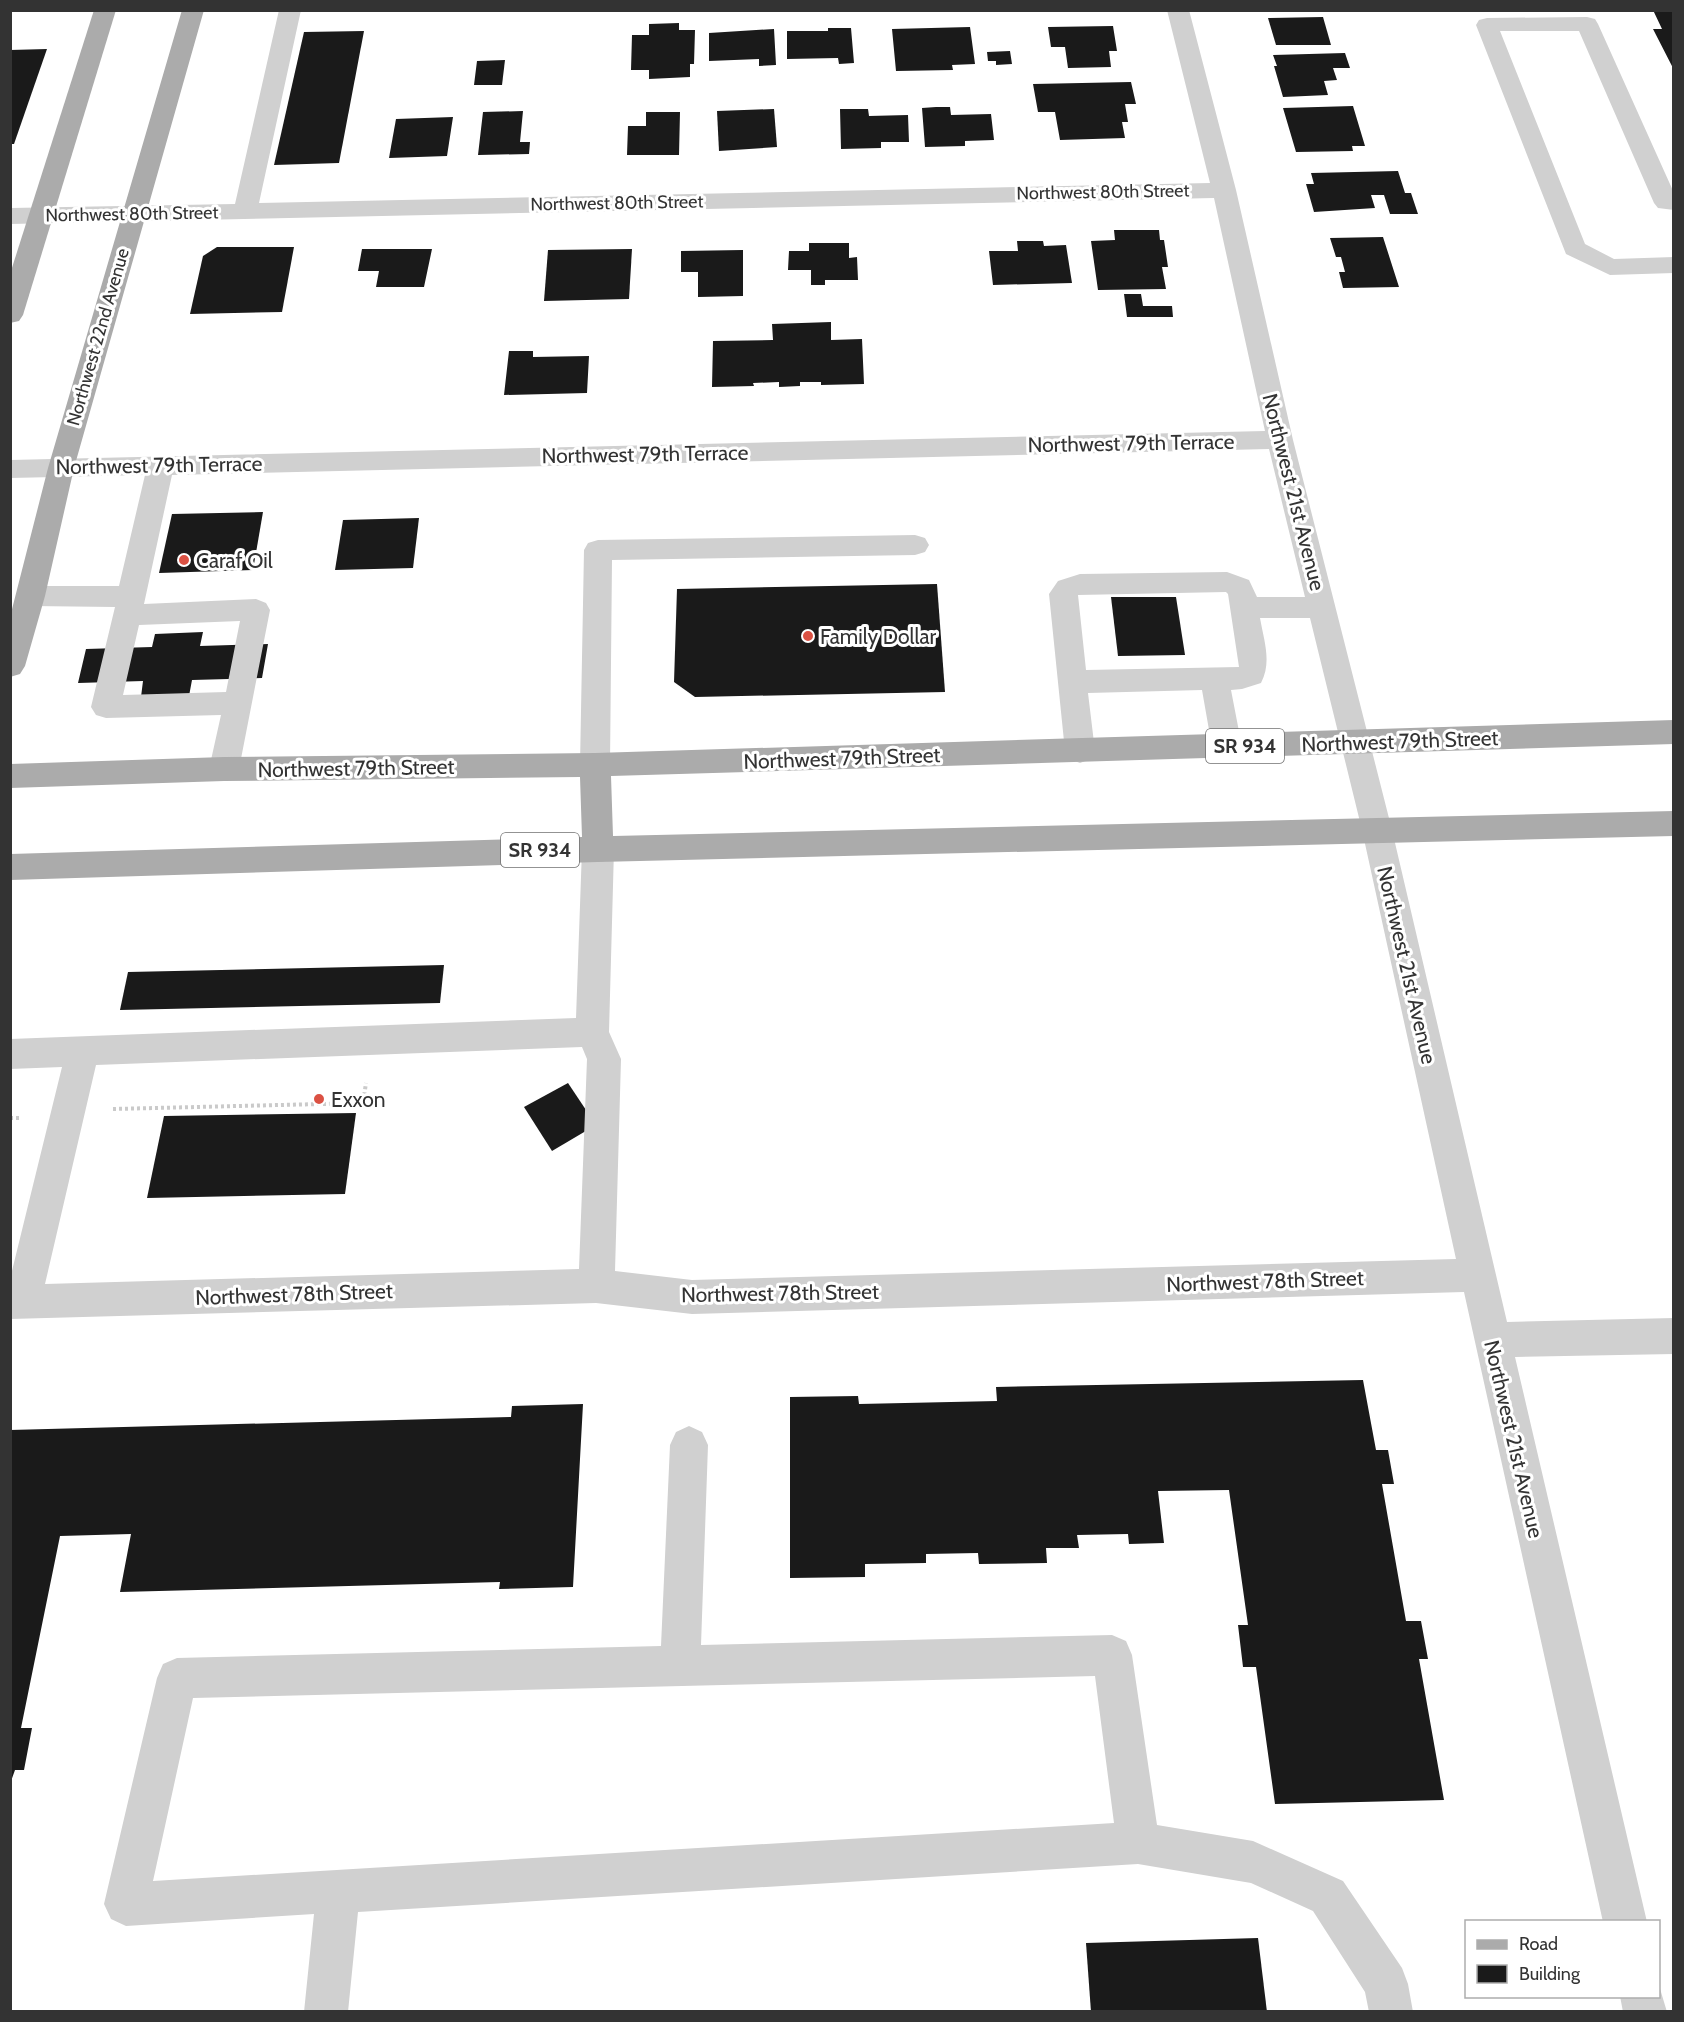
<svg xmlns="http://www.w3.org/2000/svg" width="1684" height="2022" font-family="Cabin,sans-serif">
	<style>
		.building { fill: #1a1a1a }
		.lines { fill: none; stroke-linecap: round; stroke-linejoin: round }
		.path { stroke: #cacaca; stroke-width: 4; stroke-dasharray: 3 3; stroke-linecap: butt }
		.minor { fill: #d0d0d0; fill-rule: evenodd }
		.major { fill: #ababab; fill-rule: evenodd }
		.poi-dot { fill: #db5143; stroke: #fff; stroke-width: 2 }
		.labels { text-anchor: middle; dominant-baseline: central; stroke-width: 6; stroke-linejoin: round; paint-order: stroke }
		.far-street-label { font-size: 18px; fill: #333; stroke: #fff }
		.shield { fill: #fff; stroke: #707070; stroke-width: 1.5 }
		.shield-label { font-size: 20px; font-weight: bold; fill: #333 }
		.street-label { font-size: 21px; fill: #333; stroke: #fff }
		.poi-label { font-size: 21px; fill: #333; stroke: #fff; text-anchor: start }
	</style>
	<rect width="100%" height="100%" fill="#fff"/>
	<g class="building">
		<polygon points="1653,10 1674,10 1674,70 1653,29 1662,29"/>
		<polygon points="1323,17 1331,45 1276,45 1268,18"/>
		<polygon points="679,23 679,30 695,30 694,64 690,64 690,77 649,79 649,70 631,70 632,35 649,35 649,24"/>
		<polygon points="1113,26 1117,51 1109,51 1111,67 1068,68 1065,47 1051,47 1048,27"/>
		<polygon points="970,27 975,64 952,65 953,70 896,71 892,29"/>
		<polygon points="828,28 851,28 854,63 839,64 838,58 787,59 787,31 828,31"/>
		<polygon points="774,29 776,65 759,66 759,59 709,61 709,33"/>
		<polygon points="364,31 339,163 274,165 304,32"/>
		<polygon points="47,49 14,144 10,144 10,50"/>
		<polygon points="1010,51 1012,64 996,65 996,61 988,61 987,52"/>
		<polygon points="1345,53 1350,68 1333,68 1337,80 1324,81 1328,95 1283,97 1274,66 1277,66 1273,55"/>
		<polygon points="505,60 502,85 474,85 477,61"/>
		<polygon points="1131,82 1136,104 1125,104 1128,122 1122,122 1125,138 1060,140 1055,112 1038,112 1033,84"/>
		<polygon points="1353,106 1365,146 1352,146 1353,151 1296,152 1283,108"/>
		<polygon points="936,107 950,107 951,115 991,114 994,140 965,141 965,146 925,147 922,108"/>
		<polygon points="774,109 777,147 719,151 717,111"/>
		<polygon points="840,109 868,109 869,116 908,115 909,142 881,142 881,148 841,149"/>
		<polygon points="523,111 520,142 530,142 529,154 478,155 483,112"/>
		<polygon points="646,112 680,112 679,155 627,155 628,126 646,126"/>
		<polygon points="453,117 447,156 389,158 396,119"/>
		<polygon points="1398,171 1405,193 1411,193 1418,214 1390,214 1384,195 1371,195 1375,208 1314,212 1306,184 1314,184 1311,173"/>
		<polygon points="1114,230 1159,230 1160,240 1164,240 1168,267 1162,267 1166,289 1098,290 1091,241 1115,240"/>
		<polygon points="1383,237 1399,287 1343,288 1339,272 1345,272 1341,257 1336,257 1330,238"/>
		<polygon points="1017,241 1043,241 1044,246 1066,245 1072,283 993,285 989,251 1018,251"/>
		<polygon points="809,243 849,243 849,258 857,257 858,280 825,280 825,285 811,285 811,270 788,270 789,251 809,251"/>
		<polygon points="217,247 294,247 282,312 190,314 203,256"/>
		<polygon points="362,249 432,249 424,287 376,287 379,271 358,271"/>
		<polygon points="632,249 629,299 544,301 548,250"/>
		<polygon points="743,250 743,296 698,297 698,272 681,272 681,251"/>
		<polygon points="1124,294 1141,294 1143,306 1172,306 1173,317 1127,317"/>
		<polygon points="831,322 831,340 862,339 864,384 821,385 821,382 800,382 800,386 779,387 779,382 753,383 754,386 712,387 713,341 773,340 772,324"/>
		<polygon points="509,351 533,351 533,357 589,356 587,393 504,395"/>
		<polygon points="263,512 253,570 159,573 172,514"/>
		<polygon points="419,518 413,568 335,570 343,520"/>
		<polygon points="937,584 945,692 695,697 674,682 677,589"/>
		<polygon points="1111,597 1176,597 1185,655 1118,656"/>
		<polygon points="203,632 200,646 268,644 262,678 192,680 189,696 141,697 143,681 78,683 86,649 152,647 155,634"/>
		<polygon points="444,965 440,1003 120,1010 128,972"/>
		<polygon points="568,1083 596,1125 552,1151 524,1107"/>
		<polygon points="356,1113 345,1194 147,1198 164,1116"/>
		<polygon points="1363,1380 1376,1450 1388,1450 1394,1484 1382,1484 1406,1621 1421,1621 1428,1659 1419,1659 1444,1800 1275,1804 1256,1667 1243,1667 1238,1625 1248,1625 1229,1490 1158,1491 1164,1543 1129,1544 1128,1534 1077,1535 1079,1548 1046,1548 1047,1563 979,1564 978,1553 926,1554 926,1563 865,1564 865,1577 790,1578 790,1397 858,1396 859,1404 997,1401 996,1387"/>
		<polygon points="583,1404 573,1587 499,1589 500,1582 120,1592 131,1534 60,1536 21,1728 32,1728 24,1770 15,1770 10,1784 10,1430 511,1417 512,1406"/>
		<polygon points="1258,1938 1267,2012 1091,2012 1086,1943"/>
	</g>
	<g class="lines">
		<g class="path">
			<polyline points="113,1109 363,1103 366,1083"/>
			<polyline points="10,1118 22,1118"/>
		</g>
		<g class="minor">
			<path d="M279,10H301L259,203L1210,183L1167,10H1189L1236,190L1293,440L1392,830L1507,1322L1674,1318V1354L1515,1357L1647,1922H1603L1464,1292L692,1314L596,1303L10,1319V1279L62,1067L10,1069V1039L576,1018L582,849L587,840L598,836L609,840L614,849L609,1032L621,1059L615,1271L692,1280L1456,1259L1362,830L1310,618H1260C1264,641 1272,662 1261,683L1242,689L1231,690L1242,747L1238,755L1227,759L1216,755L1212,747L1202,690L1088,693L1095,751L1091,759L1080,763L1069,759L1065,751L1049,594L1058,581L1080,574L1227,572L1249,580L1257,597H1305L1269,449L172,475L144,604L256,599L266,603L270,610L239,769L235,777L224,781L213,777L209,769L221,715L106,718L96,715L91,707L115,607L31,606L21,603L17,596L21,589L31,586H119L145,475L10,478V460L1265,431L1214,198L10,224V208L235,204ZM1226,592L1228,594L1239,667L1086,670L1078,595ZM240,621L226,692L123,695L139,625ZM582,1047L587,1059L579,1269L45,1284L96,1065Z"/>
			<polygon points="1587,17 1595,19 1598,24 1674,193 1674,210 1658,208 1654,203 1579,31 1500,31 1585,244 1614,259 1674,257 1674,273 1610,275 1566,254 1476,25 1479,20 1487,18"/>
			<polygon points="915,535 925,538 929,545 925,552 915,555 612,560 610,765 606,773 595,777 584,773 580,765 584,550 588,543 598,540"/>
			<path d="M689,1426L702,1432L708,1445L701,1645L1112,1635L1126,1641L1132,1655L1157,1825L1253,1841L1343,1881L1402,1968L1408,1984L1413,2012H1369L1365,1992L1313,1911L1251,1883L1138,1864L358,1912L348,2012H304L314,1914L126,1926L111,1919L104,1904L157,1678L163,1664L177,1658L661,1646L670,1445L676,1432ZM1095,1676L1114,1823L153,1881L193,1698Z"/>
			<polygon points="1658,1982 1667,2012 1623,2012 1620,1996 1658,1996"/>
		</g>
		<g class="major">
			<polygon points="94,10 116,10 23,315 19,321 10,323 10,274"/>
			<polygon points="182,10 204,10 74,468 45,596 25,666 20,674 10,677 10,617 48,468"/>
			<polygon points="1674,720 1674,744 611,776 613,836 1674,811 1674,836 598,862 10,880 10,854 582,837 580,777 224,781 10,788 10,764 224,757 595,753"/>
		</g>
	</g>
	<g class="poi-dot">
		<circle cx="184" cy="560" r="6"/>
		<circle cx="808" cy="636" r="6"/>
		<circle cx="319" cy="1099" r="6"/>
	</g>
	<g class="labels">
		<g class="far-street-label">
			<text transform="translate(1103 192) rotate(-1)">Northwest 80th Street</text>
			<text transform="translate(617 203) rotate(-1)">Northwest 80th Street</text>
			<text transform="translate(132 214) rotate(-1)">Northwest 80th Street</text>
			<text transform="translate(98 337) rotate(-74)">Northwest 22nd Avenue</text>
		</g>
		<g class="shield">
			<rect x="1206" y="729" width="78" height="34" rx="4.5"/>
			<rect x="501" y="833" width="78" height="34" rx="4.5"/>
		</g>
		<g class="shield-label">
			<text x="1245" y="746">SR 934</text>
			<text x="540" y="850">SR 934</text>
		</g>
		<g class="street-label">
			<text transform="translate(1131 443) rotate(-1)">Northwest 79th Terrace</text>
			<text transform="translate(645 454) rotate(-1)">Northwest 79th Terrace</text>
			<text transform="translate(159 465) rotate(-1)">Northwest 79th Terrace</text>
			<text transform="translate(1294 492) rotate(76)">Northwest 21st Avenue</text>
			<text transform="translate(1400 741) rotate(-2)">Northwest 79th Street</text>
			<text transform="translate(842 758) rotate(-2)">Northwest 79th Street</text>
			<text transform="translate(356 768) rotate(-1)">Northwest 79th Street</text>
			<text transform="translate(1407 965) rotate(77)">Northwest 21st Avenue</text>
			<text transform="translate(1265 1281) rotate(-2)">Northwest 78th Street</text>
			<text transform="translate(780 1293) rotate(-1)">Northwest 78th Street</text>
			<text transform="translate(294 1294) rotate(-2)">Northwest 78th Street</text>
			<text transform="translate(1514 1439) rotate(77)">Northwest 21st Avenue</text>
		</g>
		<g class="poi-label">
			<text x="196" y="560">Caraf Oil</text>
			<text x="820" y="636">Family Dollar</text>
			<text x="331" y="1099">Exxon</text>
		</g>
	</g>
	<rect width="1684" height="2022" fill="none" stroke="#333333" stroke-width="24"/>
	<rect x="1465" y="1920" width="195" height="78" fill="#ffffff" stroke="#adadad" stroke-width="1.5"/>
	<rect x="1477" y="1940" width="30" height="9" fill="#ababab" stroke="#adadad" stroke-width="1.5"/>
	<text x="1519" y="1950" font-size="18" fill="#333333">Road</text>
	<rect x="1477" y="1965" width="30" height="18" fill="#1a1a1a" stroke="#adadad" stroke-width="1.5"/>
	<text x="1519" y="1980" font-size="18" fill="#333333">Building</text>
</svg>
